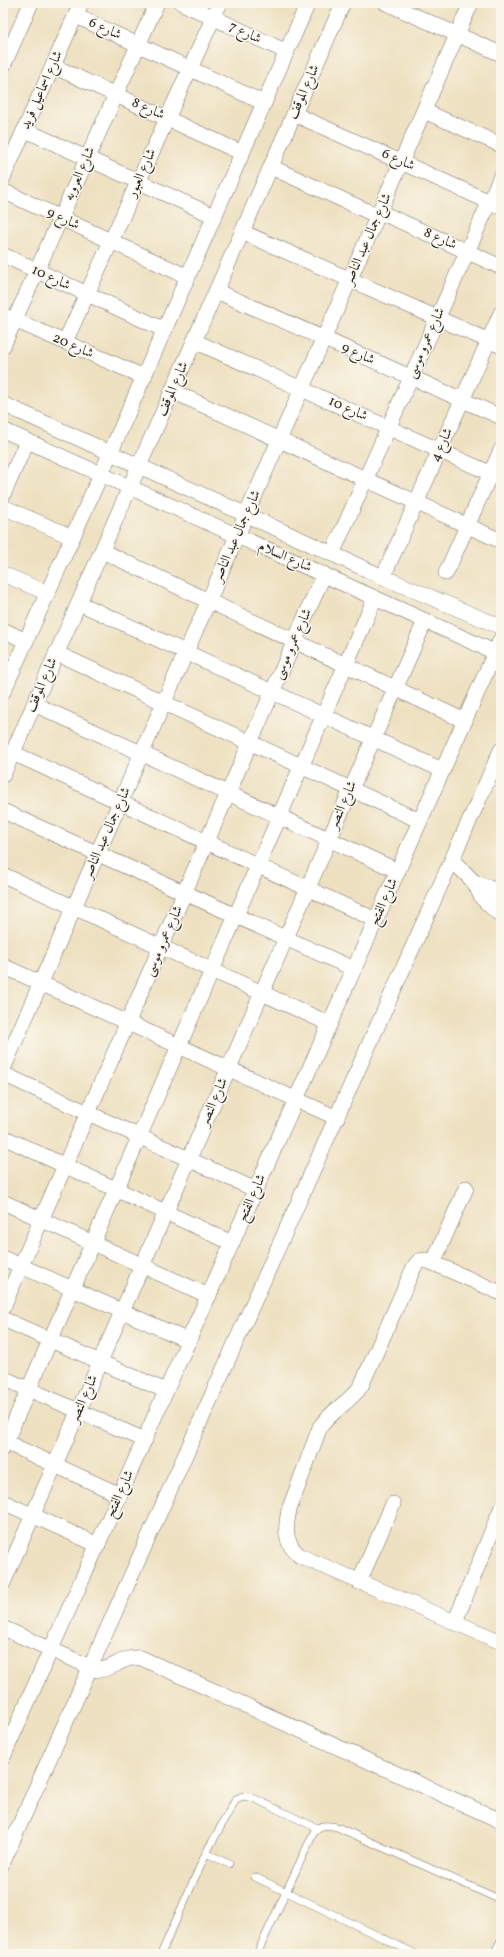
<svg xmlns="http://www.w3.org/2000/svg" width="504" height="1957" font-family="Vollkorn,Amiri,serif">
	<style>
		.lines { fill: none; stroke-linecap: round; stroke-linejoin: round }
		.lane-casing { stroke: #6f6b60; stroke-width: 8 }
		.street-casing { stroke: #6f6b60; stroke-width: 16 }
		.lane { stroke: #fff; stroke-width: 7 }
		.street { stroke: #fff; stroke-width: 15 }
		.labels { text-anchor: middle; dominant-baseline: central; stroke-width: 3; stroke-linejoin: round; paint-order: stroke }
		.street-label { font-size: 14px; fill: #2b2b2b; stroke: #fbf7ec }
	</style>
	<rect width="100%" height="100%" fill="#fbf7ec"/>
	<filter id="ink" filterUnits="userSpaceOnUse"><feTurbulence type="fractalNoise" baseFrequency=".025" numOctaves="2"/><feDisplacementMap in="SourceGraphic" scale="8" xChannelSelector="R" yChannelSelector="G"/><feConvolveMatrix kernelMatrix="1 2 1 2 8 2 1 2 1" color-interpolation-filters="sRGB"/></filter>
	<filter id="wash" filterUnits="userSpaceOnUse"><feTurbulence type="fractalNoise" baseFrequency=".012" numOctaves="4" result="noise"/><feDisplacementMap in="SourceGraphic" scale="16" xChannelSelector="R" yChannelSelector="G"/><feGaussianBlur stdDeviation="0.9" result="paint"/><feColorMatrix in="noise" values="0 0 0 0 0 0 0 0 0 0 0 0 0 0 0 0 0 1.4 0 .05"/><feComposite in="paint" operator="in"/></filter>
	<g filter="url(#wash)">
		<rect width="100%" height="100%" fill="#eee1c1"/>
	</g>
	<g filter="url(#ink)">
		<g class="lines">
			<defs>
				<g id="lane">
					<polyline points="206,1853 229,1864"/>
					<polyline points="255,1877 416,1954"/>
					<polyline points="161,1954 206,1853 236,1799 243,1796 253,1798 317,1828"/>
					<path d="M257,1954L314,1832C320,1824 327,1825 337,1827L501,1900"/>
					<polyline points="494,1954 501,1940"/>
				</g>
				<g id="street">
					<polyline points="182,3 287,52"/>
					<polyline points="386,3 501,54"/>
					<polyline points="76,16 264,103"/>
					<polyline points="3,66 31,3"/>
					<polyline points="53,66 242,153"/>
					<polyline points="424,111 501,145"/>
					<polyline points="294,114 501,207"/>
					<polyline points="25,130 214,216"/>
					<polyline points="271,167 378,216"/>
					<polyline points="3,178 81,3"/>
					<polyline points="3,191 188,277"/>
					<polyline points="380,212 501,267"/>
					<polyline points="242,232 501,346"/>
					<polyline points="3,255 165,330"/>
					<polyline points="216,291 501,417"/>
					<polyline points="3,315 144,377"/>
					<polyline points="194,341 501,478"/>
					<polyline points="65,342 220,3"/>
					<polyline points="3,346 157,3"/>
					<polyline points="172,391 501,541"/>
					<polyline points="3,404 383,577 501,627"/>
					<polyline points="3,430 501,655"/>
					<polyline points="3,495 27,441"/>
					<polyline points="3,507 72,537"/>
					<polyline points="102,551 465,721"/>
					<polyline points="332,554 501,176"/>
					<polyline points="446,573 501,450"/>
					<polyline points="3,574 47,593"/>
					<polyline points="383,577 501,313"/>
					<polyline points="79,603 442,770"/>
					<polyline points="3,630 26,641"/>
					<polyline points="56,653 420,821"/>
					<polyline points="3,692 101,474 308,3"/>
					<polyline points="34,704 398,871"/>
					<polyline points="13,753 376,920"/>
					<polyline points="3,775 343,3"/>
					<polyline points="3,811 354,969"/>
					<polyline points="452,860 474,882 482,898 501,916"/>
					<polyline points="3,875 330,1024"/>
					<polyline points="474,882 492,889 501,897"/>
					<polyline points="3,966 337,1118"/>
					<polyline points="3,1069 471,3"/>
					<polyline points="3,1074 256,1190"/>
					<polyline points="3,1137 232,1243"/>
					<polyline points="3,1202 209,1296"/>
					<polyline points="3,1258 189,1341"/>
					<polyline points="433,1263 466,1188"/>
					<path d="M501,1293L433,1263L426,1260L419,1261L414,1267L361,1386C350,1402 331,1411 320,1427L289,1510C285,1529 284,1543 300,1556L501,1642"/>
					<polyline points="3,1307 324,574"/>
					<polyline points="3,1319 166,1391"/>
					<polyline points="3,1378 145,1440"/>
					<polyline points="3,1441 120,1495"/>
					<polyline points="3,1448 375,598"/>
					<polyline points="3,1502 98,1545"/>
					<polyline points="359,1582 393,1504"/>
					<polyline points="3,1583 425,621"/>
					<polyline points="455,1622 501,1509"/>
					<path d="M3,1628L97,1670C115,1670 120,1656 141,1658L501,1821"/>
					<polyline points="3,1757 501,639"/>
					<polyline points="3,1862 501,750"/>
				</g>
			</defs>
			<use href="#lane" class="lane-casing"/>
			<use href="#street" class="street-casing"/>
			<use href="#lane" class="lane"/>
			<use href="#street" class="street"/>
		</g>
	</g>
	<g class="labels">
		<g class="street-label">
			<text transform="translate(105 29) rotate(25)">شارع 6</text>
			<text transform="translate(245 33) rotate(25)">شارع 7</text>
			<text transform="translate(42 90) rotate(-66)">شارع اسماعيل فريد</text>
			<text transform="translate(304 92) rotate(-66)">شارع الموقف</text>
			<text transform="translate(148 109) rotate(24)">شارع 8</text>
			<text transform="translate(398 160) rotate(24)">شارع 6</text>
			<text transform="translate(142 173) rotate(-66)">شارع العبور</text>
			<text transform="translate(80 174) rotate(-66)">شارع العروبه</text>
			<text transform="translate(63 219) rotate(25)">شارع 9</text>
			<text transform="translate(368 239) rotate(-66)">شارع جمال عبد الناصر</text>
			<text transform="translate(440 239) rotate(24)">شارع 8</text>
			<text transform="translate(51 278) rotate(25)">شارع 10</text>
			<text transform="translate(426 343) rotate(-66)">شارع عمرو موسى</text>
			<text transform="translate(73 346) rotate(24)">شارع 20</text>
			<text transform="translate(358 354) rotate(24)">شارع 9</text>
			<text transform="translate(173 389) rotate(-66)">شارع الموقف</text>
			<text transform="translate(348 409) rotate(24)">شارع 10</text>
			<text transform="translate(442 445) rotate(-66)">شارع 4</text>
			<text transform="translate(237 536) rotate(-66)">شارع جمال عبد الناصر</text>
			<text transform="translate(285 557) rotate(24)">شارع السلام</text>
			<text transform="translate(293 644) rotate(-66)">شارع عمرو موسى</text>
			<text transform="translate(42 685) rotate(-66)">شارع الموقف</text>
			<text transform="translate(343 805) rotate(-66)">شارع النصر</text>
			<text transform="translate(107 833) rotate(-66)">شارع جمال عبد الناصر</text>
			<text transform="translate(384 902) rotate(-66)">شارع الفتح</text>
			<text transform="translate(164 941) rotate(-66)">شارع عمرو موسى</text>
			<text transform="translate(214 1102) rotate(-66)">شارع النصر</text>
			<text transform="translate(252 1198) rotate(-66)">شارع الفتح</text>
			<text transform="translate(84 1399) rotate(-66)">شارع النصر</text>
			<text transform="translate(120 1494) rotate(-66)">شارع الفتح</text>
		</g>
	</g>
	<rect width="504" height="1957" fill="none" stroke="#fbf7ec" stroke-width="16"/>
</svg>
